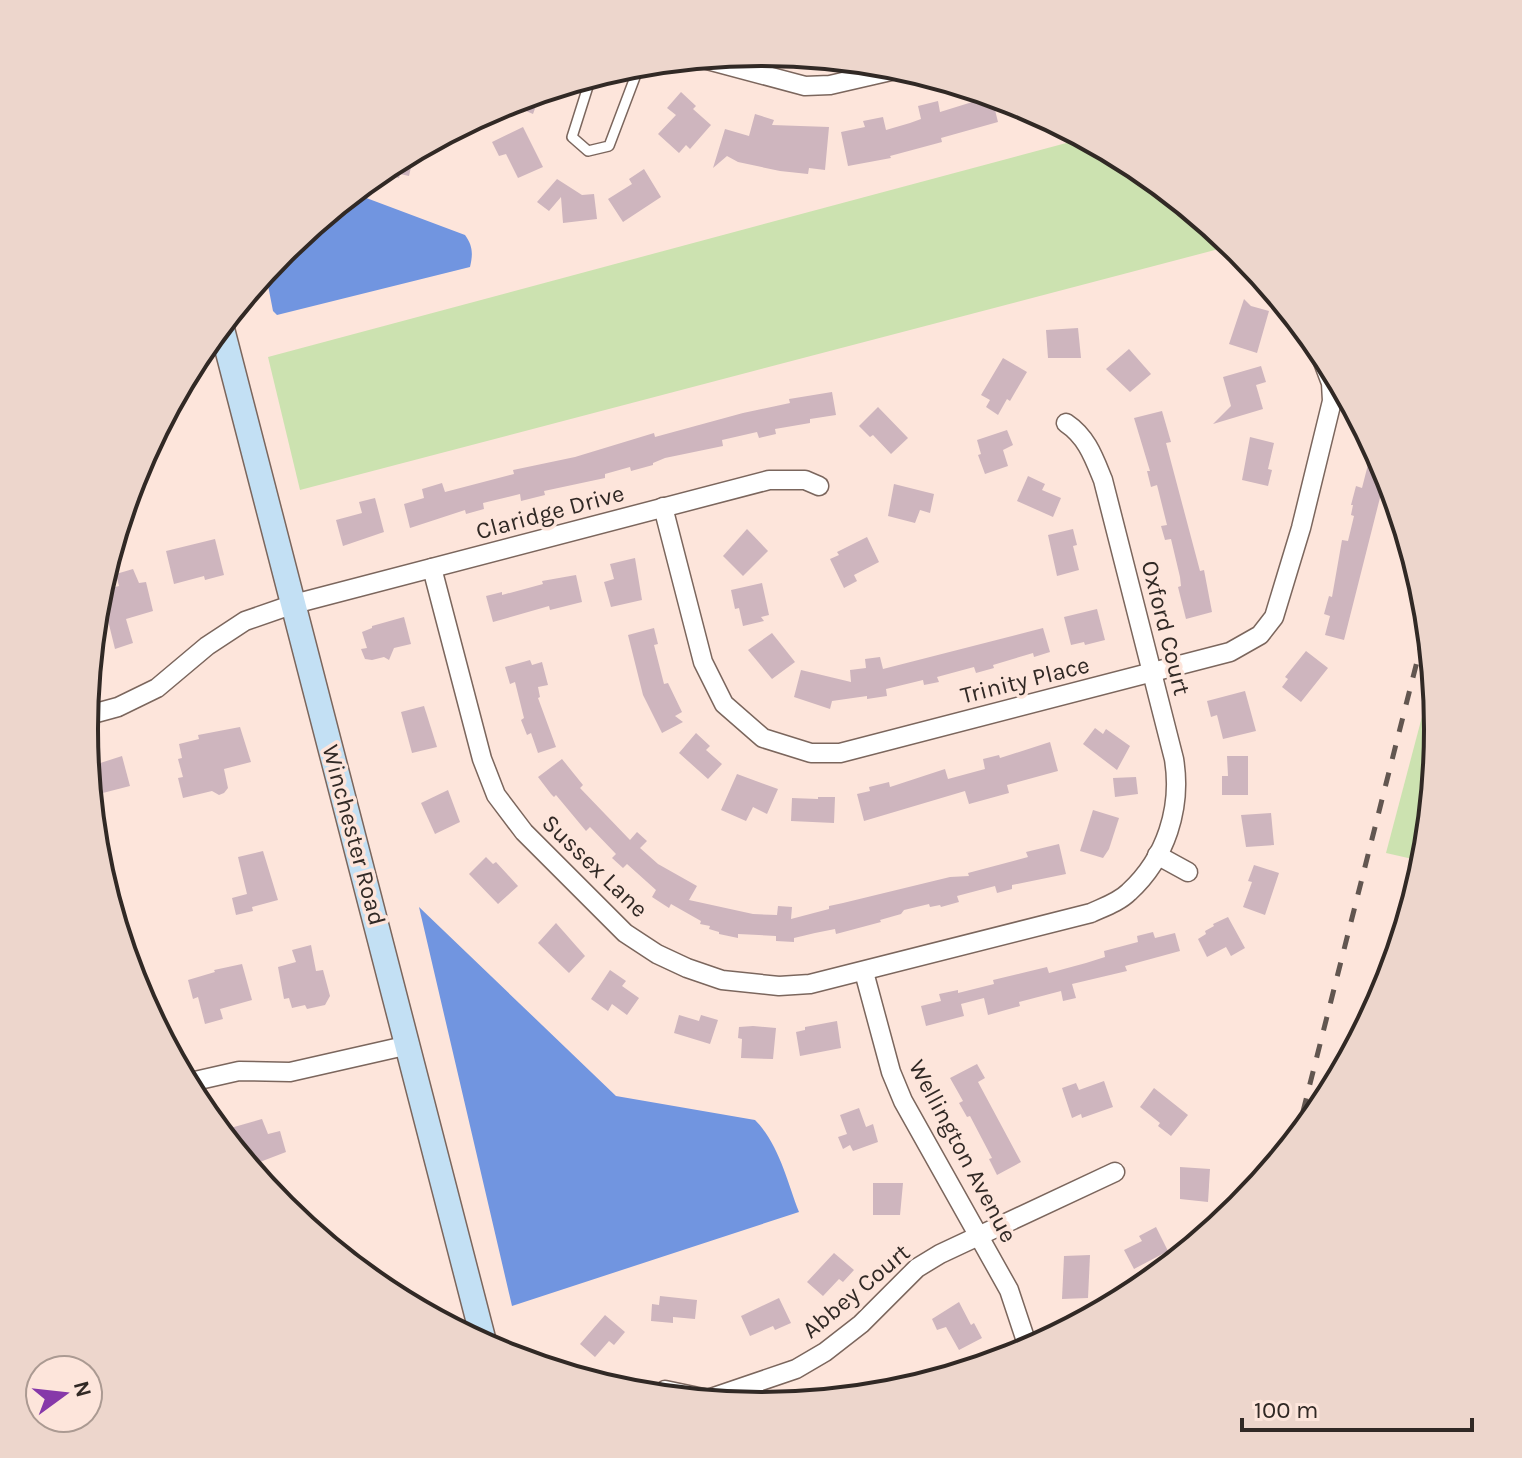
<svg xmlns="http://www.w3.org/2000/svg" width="1522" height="1458" font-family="Karla,sans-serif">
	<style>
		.green { fill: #cce2b0 }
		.water { fill: #7195e0 }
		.building { fill: #ceb5be }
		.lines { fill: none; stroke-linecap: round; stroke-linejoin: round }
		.service-casing { stroke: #7b665d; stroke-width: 12 }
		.minor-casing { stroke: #7b665d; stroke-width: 21 }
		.secondary-casing { stroke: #7b665d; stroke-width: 27 }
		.service { stroke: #fff; stroke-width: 9 }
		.minor { stroke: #fff; stroke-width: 18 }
		.secondary { stroke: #c3e0f4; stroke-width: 24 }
		.rail { stroke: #625650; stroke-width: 5; stroke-dasharray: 14 14; stroke-linecap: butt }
		.labels { text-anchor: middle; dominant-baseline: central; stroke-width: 7; stroke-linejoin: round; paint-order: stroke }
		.street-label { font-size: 24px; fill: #312925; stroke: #fde5db }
		.rim { fill: none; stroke: #312925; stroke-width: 4 }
	</style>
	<rect width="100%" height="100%" fill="#fde5db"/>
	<g class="green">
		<polygon points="1085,138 1137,166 1234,245 300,490 268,357"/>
		<polygon points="1433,675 1438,729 1427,841 1417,860 1386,853"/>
	</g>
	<g class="water">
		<path d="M361,196L465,235C473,246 473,254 470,267L277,315L273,311L266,275L315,237L347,200Z"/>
		<path d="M419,907L616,1096L755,1120C779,1144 787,1181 799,1212L512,1306Z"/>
	</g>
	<g class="building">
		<polygon points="980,91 1013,101 994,106 998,122 941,138 942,142 890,156 891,158 848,166 841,132 865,127 863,121 883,117 886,130 910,123 921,119 918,106 938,101 940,112 982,99"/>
		<polygon points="541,92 533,114 505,102"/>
		<polygon points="681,92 696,106 693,109 711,125 690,149 686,145 679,153 658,134 676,115 667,108"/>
		<polygon points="755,114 774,120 772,125 829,127 825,170 809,168 808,174 780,171 738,162 727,156 713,168 725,129 749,136"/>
		<polygon points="523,127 543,167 518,178 506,154 499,156 492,142"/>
		<polygon points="415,150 409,176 400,174 399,178 377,172"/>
		<polygon points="644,169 661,197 623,222 608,199 632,184 629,179"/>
		<polygon points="557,179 582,195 594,194 597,219 563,223 561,197 549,211 537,202"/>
		<polygon points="1244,299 1251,306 1269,311 1257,353 1229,344"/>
		<polygon points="1078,328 1081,358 1048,358 1046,330"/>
		<polygon points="1129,349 1151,374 1130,392 1106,369"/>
		<polygon points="1003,358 1027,372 1010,401 1007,399 998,415 986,407 990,400 981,395"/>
		<polygon points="1261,366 1266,382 1256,385 1263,409 1213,424 1231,406 1223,377"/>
		<polygon points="832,392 836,415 810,419 810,423 775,429 776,434 759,438 757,432 722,440 723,446 665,458 653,463 653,465 631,471 630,467 605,474 605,478 544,491 545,495 521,501 520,494 483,503 484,509 466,514 465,510 410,528 404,504 424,498 422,489 442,483 445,492 514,474 513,470 575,457 654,433 655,437 743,413 790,403 789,399"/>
		<polygon points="878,407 908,438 891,454 873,435 870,437 859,426"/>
		<polygon points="1162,411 1171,442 1166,443 1200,571 1204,570 1212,612 1186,619 1178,587 1181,586 1180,577 1171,539 1165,540 1161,526 1167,525 1157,485 1151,487 1147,471 1150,471 1134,418"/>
		<polygon points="1007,430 1013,445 1003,450 1008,466 985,474 978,455 981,454 977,440"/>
		<polygon points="1250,437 1274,443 1268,469 1272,470 1268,486 1242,480"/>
		<polygon points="1373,445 1387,470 1344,640 1325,635 1330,616 1324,614 1329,596 1332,597 1342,540 1348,541 1354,516 1351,515 1353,505 1351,505 1356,486 1362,488"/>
		<polygon points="1028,476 1045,484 1042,490 1061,498 1053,517 1017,501"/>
		<polygon points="894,484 934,494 930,513 920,510 915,523 888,516"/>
		<polygon points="375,498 384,532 343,546 336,520 362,513 359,502"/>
		<polygon points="747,529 768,551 743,576 723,556"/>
		<polygon points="1073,529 1077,545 1073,546 1079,570 1057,576 1048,535"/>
		<polygon points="867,537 879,562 854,575 857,581 844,588 830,559 839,555 837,552"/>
		<polygon points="215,539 224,575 205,580 204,576 174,584 166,551"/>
		<polygon points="635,558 642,600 611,607 604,582 614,579 610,564"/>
		<polygon points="133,569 139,583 146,582 153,611 126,619 133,643 115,649 102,596 109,594 111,588 119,586 116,574"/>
		<polygon points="576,575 582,602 550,610 549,606 493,622 486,596 502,592 502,595 543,584 542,581"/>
		<polygon points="762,583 769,615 761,617 764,621 743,626 739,608 735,609 731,590"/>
		<polygon points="1097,609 1105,640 1085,645 1084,642 1071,645 1064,617"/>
		<polygon points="404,617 411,644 394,648 389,660 384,657 372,660 365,659 361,649 367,648 362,632 372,628 372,626"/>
		<polygon points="654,628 658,644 654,645 664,684 668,683 682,712 675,716 683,722 662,733 643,695 628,635"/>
		<polygon points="1043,628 1050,652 1034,657 1033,653 993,665 994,668 976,673 974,667 937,677 939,682 924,685 923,680 886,689 887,696 867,699 867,696 832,701 830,709 794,697 801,670 851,682 850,670 866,668 865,659 880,657 883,669"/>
		<polygon points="772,633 795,662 772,679 748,650"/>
		<polygon points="1306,651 1328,668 1301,702 1282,687 1288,679 1285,677"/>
		<polygon points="530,660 532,665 542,662 548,685 538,687 540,697 538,698 556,747 538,753 531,733 527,735 521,720 524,718 515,682 510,684 505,667"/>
		<polygon points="1245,691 1256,731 1223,739 1217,715 1211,717 1207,701"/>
		<polygon points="424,706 437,747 412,753 401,712"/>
		<polygon points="240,727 251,762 224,769 228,788 224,793 219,795 212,791 183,798 178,778 183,777 178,759 182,758 179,744 199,739 198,735"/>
		<polygon points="1095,728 1103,734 1106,729 1130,746 1117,770 1083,744"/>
		<polygon points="696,733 710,746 706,750 722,764 708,779 679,753"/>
		<polygon points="1050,742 1058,771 1007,785 1009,793 969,804 965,791 864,821 857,794 870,791 869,787 889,782 890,787 945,769 948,779 985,769 983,759 999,755 1000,758"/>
		<polygon points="122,756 130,786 91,796 88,767"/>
		<polygon points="1227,756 1248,756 1248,795 1222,795 1222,776 1228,776"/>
		<polygon points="562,759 583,785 580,788 630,840 637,832 647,841 640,848 658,864 697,886 689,900 753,914 777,915 778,906 792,907 791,919 829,909 829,906 843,903 950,877 969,876 968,873 1028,857 1026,852 1059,844 1066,874 1012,885 1012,889 997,893 995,886 957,896 959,902 941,907 940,905 930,907 929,904 904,910 901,914 880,920 881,922 836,934 835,929 815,933 794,938 794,942 776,941 776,936 738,934 738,938 719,934 719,932 709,929 710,926 700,924 701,921 671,904 669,908 652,897 656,890 627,864 623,868 612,858 616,854 590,827 586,831 556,795 554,797 551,794 538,777"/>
		<polygon points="737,774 778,789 767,814 753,807 746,821 721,810"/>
		<polygon points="1136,777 1138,794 1115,797 1113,778"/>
		<polygon points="448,790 460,822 435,834 421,803"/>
		<polygon points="818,797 835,797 834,823 791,821 792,798 818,799"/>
		<polygon points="1093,810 1119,818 1109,849 1103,858 1080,851"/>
		<polygon points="1271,813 1274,845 1246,847 1241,815"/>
		<polygon points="263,851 278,900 252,907 253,911 236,915 232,898 247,894 238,857"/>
		<polygon points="486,857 493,864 496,862 518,886 498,904 469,874"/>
		<polygon points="1254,865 1279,873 1265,915 1243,907 1252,882 1248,881"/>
		<polygon points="1228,917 1245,948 1231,956 1226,947 1207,957 1198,939 1206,934 1205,931 1214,926 1213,924"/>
		<polygon points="556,923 585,956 569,973 538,943"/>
		<polygon points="1153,932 1155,938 1175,933 1180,951 1125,966 1127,971 1072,984 1076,998 1063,1001 1061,991 1019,1002 1020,1006 988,1015 984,998 961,1004 964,1016 926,1026 921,1006 941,1001 939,994 958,990 958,993 994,984 993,980 1047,967 1049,973 1086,963 1105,957 1104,951 1138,942 1137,936"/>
		<polygon points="311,945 316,971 323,970 330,996 325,1005 307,1009 305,1005 292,1008 289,998 284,999 278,967 296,962 292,950"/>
		<polygon points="242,964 252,1000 220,1009 223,1019 205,1024 198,997 193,999 188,980 215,972 214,970"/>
		<polygon points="610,970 626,981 622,986 639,998 627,1015 612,1004 608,1011 591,999"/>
		<polygon points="679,1015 699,1021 701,1015 718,1020 710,1044 674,1033"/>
		<polygon points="837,1021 841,1048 800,1056 796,1032 805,1030 805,1027"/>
		<polygon points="753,1026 776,1028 773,1059 741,1058 742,1039 738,1038 739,1027"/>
		<polygon points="977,1064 985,1078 978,1082 1021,1162 997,1175 989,1159 992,1158 970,1116 967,1117 959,1103 963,1101 950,1078"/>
		<polygon points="1104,1081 1113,1107 1082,1118 1081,1114 1072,1118 1062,1088 1076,1083 1079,1090"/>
		<polygon points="1154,1088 1188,1115 1171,1136 1158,1126 1160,1123 1140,1107"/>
		<polygon points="859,1108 866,1127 873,1124 878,1142 853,1151 850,1145 843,1149 838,1137 847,1134 840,1115"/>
		<polygon points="262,1119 268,1134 280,1131 286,1152 252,1165 245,1163 220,1131"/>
		<polygon points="1180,1167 1210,1169 1208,1202 1180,1199"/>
		<polygon points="873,1183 903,1183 900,1215 873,1215"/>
		<polygon points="1156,1227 1168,1251 1134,1269 1124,1250 1142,1241 1139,1236"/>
		<polygon points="834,1253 854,1270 843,1282 839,1279 823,1296 807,1282"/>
		<polygon points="1090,1255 1088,1298 1062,1299 1064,1256"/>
		<polygon points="660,1296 697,1300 695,1319 673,1317 673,1323 651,1321 652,1304 659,1305"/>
		<polygon points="779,1298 791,1323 775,1330 773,1326 750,1336 741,1316"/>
		<polygon points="959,1302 971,1325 974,1323 982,1338 959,1350 946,1327 937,1330 932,1319"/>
		<polygon points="605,1315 625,1332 614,1345 609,1341 595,1357 580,1344"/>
	</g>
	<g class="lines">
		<defs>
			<polyline id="service" points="591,77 572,137 588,151 609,146 640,64"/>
			<g id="minor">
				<polyline points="700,58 805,86 830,85 904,68"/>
				<polyline points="663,507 703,662 724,704 763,738 811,753 840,753 1230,652 1260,635 1274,617 1301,528 1332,401 1331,383 1320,354"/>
				<path d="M432,568L482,759L496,795L524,832L625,933L657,954L687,968L722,980L779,986L810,984L1091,913C1104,907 1119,902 1129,892C1166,858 1182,808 1174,759L1103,480C1094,458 1087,437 1066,423"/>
				<polyline points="85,716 118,707 157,688 207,646 245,621 294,604 769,480 805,480 819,486"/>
				<polyline points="1157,855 1188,872"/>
				<polyline points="864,972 891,1072 903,1101 1009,1290 1029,1350"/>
				<polyline points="186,1083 239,1071 290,1072 409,1045"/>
				<polyline points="665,1390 708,1399 796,1369 825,1352 861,1324 917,1268 940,1254 1115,1172"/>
			</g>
			<polyline id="secondary" points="221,325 485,1346"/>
		</defs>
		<use href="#service" class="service-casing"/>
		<use href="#minor" class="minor-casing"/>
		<use href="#secondary" class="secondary-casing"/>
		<use href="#service" class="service"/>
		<use href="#minor" class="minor"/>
		<use href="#secondary" class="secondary"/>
		<polyline class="rail" points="1296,1139 1427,622"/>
	</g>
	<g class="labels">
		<g class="street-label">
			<text transform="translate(550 512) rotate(-15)">Claridge Drive</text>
			<text transform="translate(1166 628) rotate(76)">Oxford Court</text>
			<text transform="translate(1025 680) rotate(-14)">Trinity Place</text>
			<text transform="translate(354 835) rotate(75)">Winchester Road</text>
			<text transform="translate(595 866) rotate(44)">Sussex Lane</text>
			<text transform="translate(963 1151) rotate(62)">Wellington Avenue</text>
			<text transform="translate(856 1291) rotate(-40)">Abbey Court</text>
		</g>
	</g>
	<path d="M0 0H1522V1458H0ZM98 729a663 663 0 1 1 1326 0a663 663 0 1 1-1326 0Z" fill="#edd6cc" fill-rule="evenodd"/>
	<path class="rim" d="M98 729a663 663 0 1 1 1326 0a663 663 0 1 1-1326 0Z"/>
	<g transform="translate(64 1394) rotate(75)"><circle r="38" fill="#fde5db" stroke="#ab9a92" stroke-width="2"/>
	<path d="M0-6L14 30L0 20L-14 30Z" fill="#8638a9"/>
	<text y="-12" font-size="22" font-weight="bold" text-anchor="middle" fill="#312925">N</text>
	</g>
	<path d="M1242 1418v12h230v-12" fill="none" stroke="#312925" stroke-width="4"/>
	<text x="1254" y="1418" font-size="24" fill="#312925" stroke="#fde5db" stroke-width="6" paint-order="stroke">100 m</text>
</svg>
